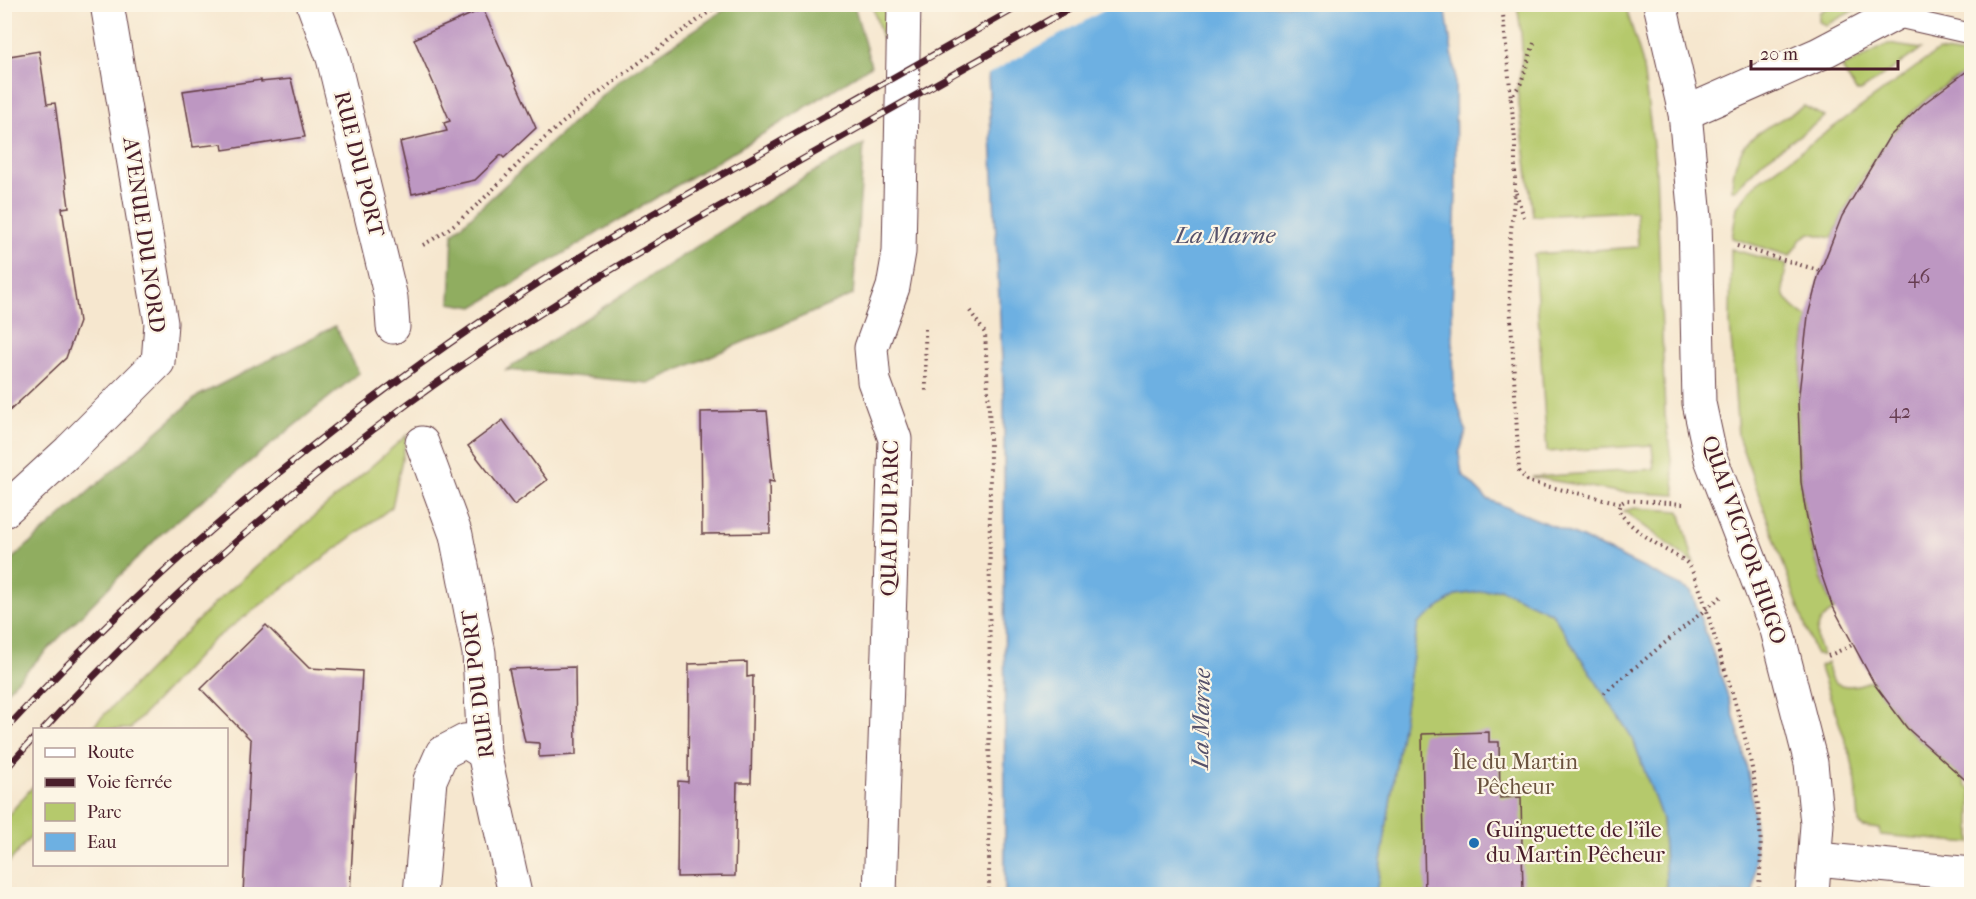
<svg xmlns="http://www.w3.org/2000/svg" width="1976" height="899" font-family="'IM FELL French Canon',serif">
	<style>
		.green { fill: #b5c96c; stroke: #80744c; stroke-width: 1.5 }
		.forest { fill: #90ad60; stroke: #6d6646; stroke-width: 1.5 }
		.water { fill: #6db0e2; stroke: #5c6886; stroke-width: 1.5 }
		.pier { fill: #f6e7cf }
		.building { fill: #bd97c2 }
		.lines { fill: none; stroke-linecap: round; stroke-linejoin: round }
		.service-casing { stroke: #643d44; stroke-width: 22 }
		.minor-casing { stroke: #643d44; stroke-width: 35 }
		.path { stroke: #643d44; stroke-width: 4; stroke-dasharray: 1.5 4.5; stroke-linecap: butt }
		.service { stroke: #fff; stroke-width: 20 }
		.minor { stroke: #fff; stroke-width: 33 }
		.rail-casing { stroke: #4a1f2b; stroke-width: 7 }
		.rail { stroke: #fcf5e5; stroke-width: 4.5; stroke-dasharray: 14; stroke-linecap: butt }
		.path-bridge { stroke: #643d44; stroke-width: 4; stroke-dasharray: 1.5 4.5; stroke-linecap: butt }
		.poi-dot { fill: #1f6fb2; stroke: #fcf5e5; stroke-width: 2 }
		.labels { text-anchor: middle; dominant-baseline: central; stroke-width: 4.5; stroke-linejoin: round; paint-order: stroke }
		.number-label { font-size: 20px; fill: #673d51 }
		.street-label { font-size: 22px; fill: #4a1f2b; stroke: #fcf5e5 }
		.park-label { font-size: 22px; fill: #6a523e; stroke: #fcf5e5 }
		.poi-label { font-size: 22px; fill: #4a1f2b; stroke: #fcf5e5; text-anchor: start }
		.water-label { font-size: 24px; font-style: italic; fill: #56526b; stroke: #fcf5e5 }
	</style>
	<rect width="100%" height="100%" fill="#fcf5e5"/>
	<filter id="ink" filterUnits="userSpaceOnUse"><feTurbulence type="fractalNoise" baseFrequency=".0167" numOctaves="2"/><feDisplacementMap in="SourceGraphic" scale="12" xChannelSelector="R" yChannelSelector="G"/><feConvolveMatrix kernelMatrix="1 2 1 2 8 2 1 2 1" color-interpolation-filters="sRGB"/></filter>
	<filter id="wash" filterUnits="userSpaceOnUse"><feTurbulence type="fractalNoise" baseFrequency=".008" numOctaves="4" result="noise"/><feDisplacementMap in="SourceGraphic" scale="24" xChannelSelector="R" yChannelSelector="G"/><feGaussianBlur stdDeviation="1.35" result="paint"/><feColorMatrix in="noise" values="0 0 0 0 0 0 0 0 0 0 0 0 0 0 0 0 0 1.4 0 .05"/><feComposite in="paint" operator="in"/></filter>
	<g filter="url(#wash)">
		<rect width="100%" height="100%" fill="#f6e7cf"/>
		<g class="green">
			<polygon points="1833,4 1864,4 1864,5 1826,25 1819,22 1819,13"/>
			<polygon points="872,5 891,5 888,57"/>
			<path d="M1517,5H1625L1642,60L1656,168L1665,415L1676,495L1618,492L1532,477L1654,469L1652,445L1547,452L1534,254L1638,247L1636,211L1533,216L1517,89C1525,60 1522,34 1517,5Z"/>
			<polygon points="1888,44 1921,49 1861,91 1856,91 1842,68"/>
			<path d="M1938,51L1971,56V71C1903,102 1861,172 1832,238L1810,233L1801,239L1790,256L1732,238L1737,207L1754,185Z"/>
			<path d="M1804,106L1825,117L1763,161L1735,190H1732C1733,135 1764,131 1804,106Z"/>
			<path d="M1731,249L1787,265C1779,294 1783,301 1808,318C1792,414 1793,519 1834,610C1814,622 1813,636 1823,655H1816L1814,651L1738,436L1730,323Z"/>
			<polygon points="407,435 392,507 212,641 130,729 90,729 214,604"/>
			<polygon points="1634,508 1680,511 1694,563 1624,511"/>
			<polygon points="1500,589 1552,613 1633,739 1662,819 1667,894 1376,894 1418,623 1456,595"/>
			<path d="M1828,662C1826,691 1853,689 1872,680L1907,729L1964,778L1966,786L1971,789V843L1881,835L1880,829L1863,827L1859,823L1856,782L1851,757L1821,671L1820,666Z"/>
			<polygon points="34,785 34,833 5,867 5,819"/>
		</g>
		<g class="forest">
			<polygon points="733,4 854,5 871,66 776,126 474,307 450,303 453,233 617,82"/>
			<polygon points="864,144 853,295 648,383 506,370 801,179"/>
			<polygon points="335,326 359,373 162,533 5,693 5,565 198,396"/>
		</g>
		<path class="water" d="M989,5H1445L1455,73L1456,194L1452,307L1454,390L1466,432L1459,454L1462,474L1487,499L1582,538L1691,591C1727,695 1766,781 1753,894H1667L1662,819L1633,739L1552,613L1500,589L1456,595L1418,624L1376,894H1005L1004,402L988,73Z"/>
		<polygon class="pier" points="992,4 1114,4 1114,5 985,76 986,8"/>
		<g id="blocks">
			<g class="building">
				<polygon points="483,9 536,128 504,158 501,155 475,180 412,194 400,142 447,131 444,123 450,121 414,39"/>
				<polygon points="39,51 47,104 55,103 69,207 62,208 79,322 66,358 4,416 4,57"/>
				<polygon points="1971,68 1971,785 1907,728 1875,685 1832,605 1818,565 1806,513 1801,482 1798,402 1808,316 1818,277 1842,216 1889,137 1923,104"/>
				<polygon points="291,79 305,137 223,150 222,144 193,147 183,91 261,80 261,82"/>
				<polygon points="767,411 774,482 769,481 770,533 702,534 701,412"/>
				<polygon points="503,420 547,480 514,505 468,446"/>
				<polygon points="266,625 309,668 362,671 350,894 243,894 251,740 201,689"/>
				<polygon points="747,662 747,677 753,676 751,783 737,783 735,876 677,877 678,781 688,782 689,664"/>
				<polygon points="575,667 576,755 539,757 539,743 525,742 509,669"/>
				<polygon points="1489,732 1489,742 1499,742 1500,798 1521,797 1523,894 1425,894 1422,734"/>
			</g>
		</g>
	</g>
	<g filter="url(#ink)">
		<use href="#blocks" fill-opacity="0" stroke="#643d44" stroke-width="1.5"/>
		<g class="lines">
			<defs>
				<polyline id="service" points="1892,16 1972,34"/>
				<g id="minor">
					<polyline points="313,4 333,58 391,298 393,327"/>
					<polyline points="1660,4 1685,113 1695,218 1699,403 1711,459 1777,630 1811,763 1817,824 1812,894"/>
					<polyline points="1685,113 1819,54 1914,4"/>
					<polyline points="422,443 456,535 479,653 484,753 515,894"/>
					<polyline points="4,511 69,451 158,362 161,323 107,4"/>
					<polyline points="1817,859 1972,874"/>
					<polyline points="420,894 430,780 442,753 465,741 484,753"/>
					<polyline points="880,894 895,439 874,381 871,348 893,287 899,252 904,4"/>
				</g>
			</defs>
			<use href="#service" class="service-casing"/>
			<use href="#minor" class="minor-casing"/>
			<g class="path">
				<polyline points="1502,4 1515,140 1515,190 1508,261 1519,471 1528,482 1621,503"/>
				<polyline points="1510,99 1521,83 1534,43"/>
				<polyline points="1516,193 1524,217"/>
				<path d="M423,245C470,220 506,173 546,137C601,89 660,47 720,4"/>
				<polyline points="1737,246 1821,271"/>
				<polyline points="970,311 985,333 990,428 989,894"/>
				<polyline points="925,329 926,393"/>
				<path d="M1683,504L1626,500L1621,503L1619,511C1627,525 1651,540 1664,549C1672,554 1686,559 1690,567C1703,592 1710,622 1718,649C1745,730 1769,808 1758,894"/>
				<polyline points="1828,656 1852,645"/>
			</g>
			<use href="#service" class="service"/>
			<use href="#minor" class="minor"/>
			<defs>
				<g id="rail">
					<path d="M43,730C153,610 278,499 409,403C522,320 644,249 766,180C870,121 974,63 1077,4"/>
					<path d="M4,731C147,576 309,439 483,320C568,261 658,210 748,160C840,108 932,56 1023,4"/>
					<polyline points="4,771 34,738"/>
				</g>
			</defs>
			<use href="#rail" class="rail-casing"/>
			<use href="#rail" class="rail"/>
			<polyline class="path-bridge" points="1604,693 1723,595"/>
		</g>
	</g>
	<circle class="poi-dot" cx="1474" cy="843" r="6"/>
	<g class="labels">
		<g class="number-label">
			<text x="1919" y="276">46</text>
			<text x="1900" y="411">42</text>
		</g>
		<g class="street-label">
			<text transform="translate(359 164) rotate(76)">RUE DU PORT</text>
			<text transform="translate(144 235) rotate(82)">AVENUE DU NORD</text>
			<text transform="translate(890 518) rotate(-89)">QUAI DU PARC</text>
			<text transform="translate(1744 540) rotate(71)">QUAI VICTOR HUGO</text>
			<text transform="translate(478 684) rotate(-97)">RUE DU PORT</text>
		</g>
		<g class="park-label">
			<text x="1515" y="762">Île du Martin<tspan x="1515" dy="25">Pêcheur</tspan></text>
		</g>
		<g class="poi-label">
			<text x="1486" y="830">Guinguette de l'île<tspan x="1486" dy="25">du Martin Pêcheur</tspan></text>
		</g>
		<g class="water-label">
			<text x="1225" y="235">La Marne</text>
			<text transform="translate(1201 719) rotate(-89)">La Marne</text>
		</g>
	</g>
	<rect width="1976" height="899" fill="none" stroke="#fcf5e5" stroke-width="24"/>
	<rect x="33" y="728" width="195" height="138" fill="#fcf5e5" stroke="#b59f9b" stroke-width="1.5"/>
	<rect x="45" y="748" width="30" height="9" fill="#ffffff" stroke="#b59f9b" stroke-width="1.5"/>
	<text x="87" y="758" font-size="18" fill="#4a1f2b">Route</text>
	<rect x="45" y="778" width="30" height="9" fill="#4a1f2b" stroke="#b59f9b" stroke-width="1.5"/>
	<text x="87" y="788" font-size="18" fill="#4a1f2b">Voie ferrée</text>
	<rect x="45" y="803" width="30" height="18" fill="#b5c96c" stroke="#b59f9b" stroke-width="1.5"/>
	<text x="87" y="818" font-size="18" fill="#4a1f2b">Parc</text>
	<rect x="45" y="833" width="30" height="18" fill="#6db0e2" stroke="#b59f9b" stroke-width="1.5"/>
	<text x="87" y="848" font-size="18" fill="#4a1f2b">Eau</text>
	<path d="M1751 60v9h147v-9" fill="none" stroke="#4a1f2b" stroke-width="3"/>
	<text x="1760" y="60" font-size="18" fill="#4a1f2b" stroke="#fcf5e5" stroke-width="4.5" paint-order="stroke">20 m</text>
</svg>
